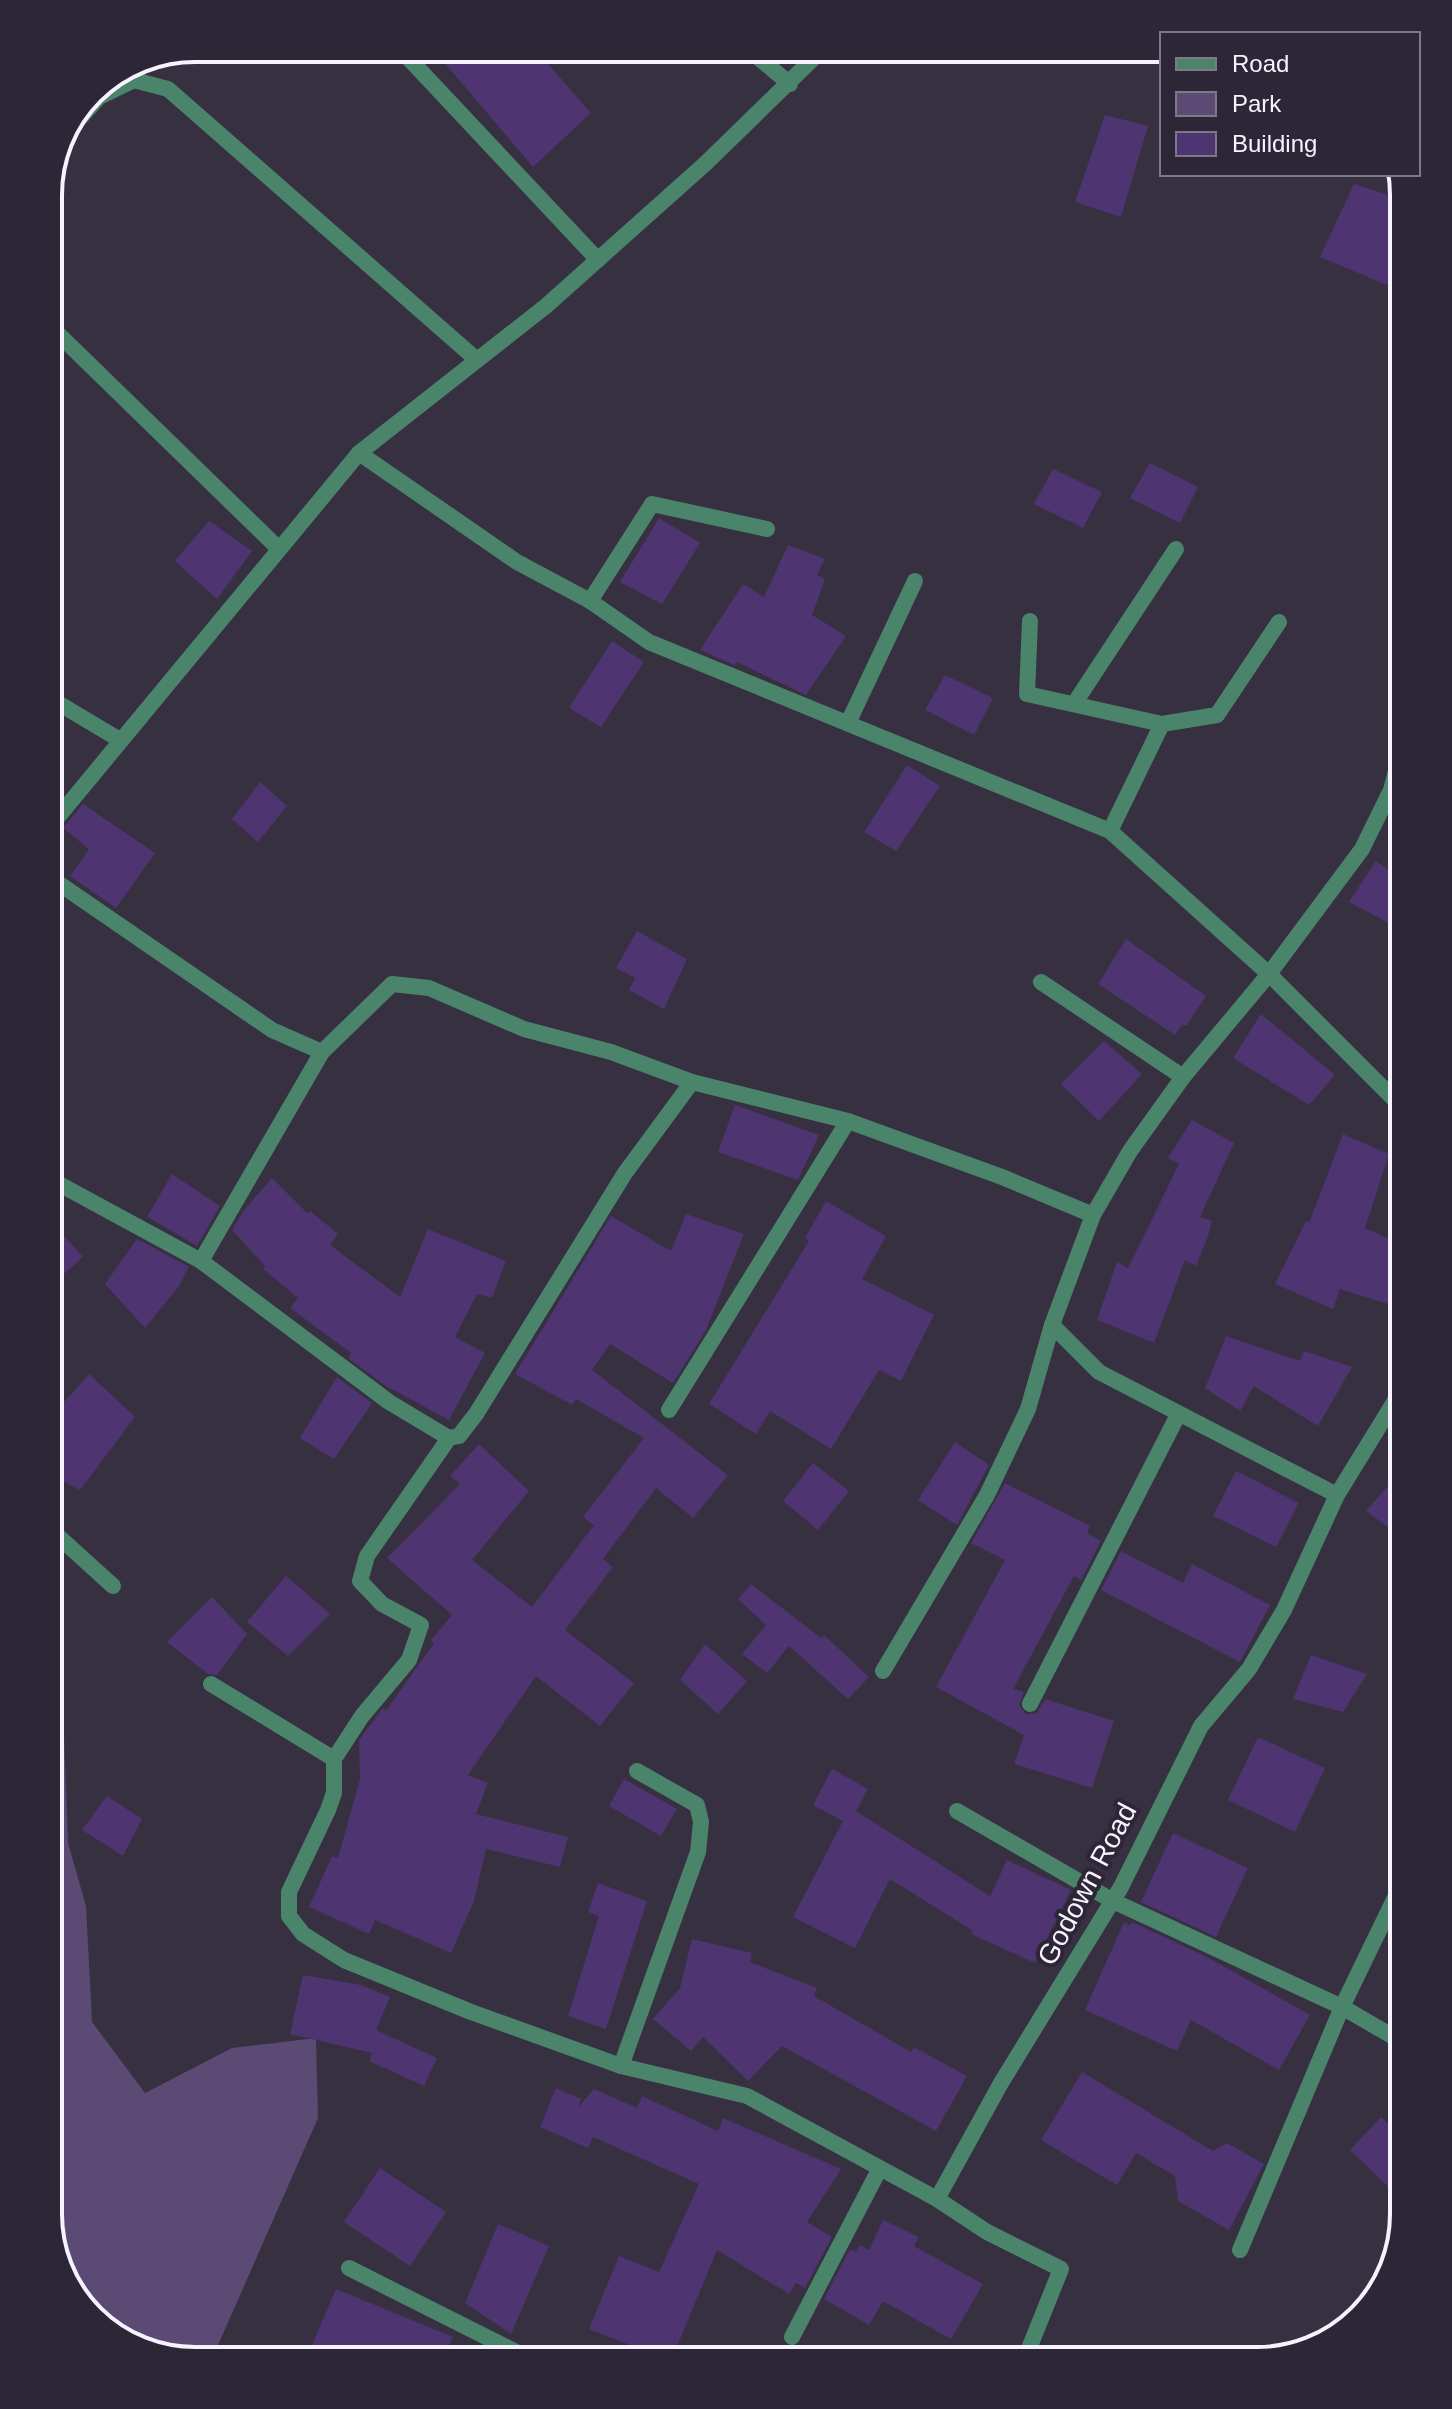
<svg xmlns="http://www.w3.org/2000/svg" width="1452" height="2409" font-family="Arial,sans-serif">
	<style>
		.green { fill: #5b4b74 }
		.building { fill: #4e3470 }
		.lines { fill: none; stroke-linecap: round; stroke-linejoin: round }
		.street { stroke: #4a846b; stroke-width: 16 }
		.labels { text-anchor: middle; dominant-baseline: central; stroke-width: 8; stroke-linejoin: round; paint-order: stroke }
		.street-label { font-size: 28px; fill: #f7f3fe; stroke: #2d2637 }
		.rim { fill: none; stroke: #f7f3fe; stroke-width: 4 }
	</style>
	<rect width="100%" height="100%" fill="#373041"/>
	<polygon class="green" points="60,1628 68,1843 86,1906 92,2022 145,2093 232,2048 316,2038 318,2118 211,2361 186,2361 114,2337 63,2279 48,2214 48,1641"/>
	<g class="building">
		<polygon points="432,48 534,48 591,113 533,167"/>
		<polygon points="1105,115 1148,126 1121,217 1075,202"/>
		<polygon points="1354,184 1404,200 1404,292 1320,257"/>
		<polygon points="1150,463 1198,487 1180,523 1130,498"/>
		<polygon points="1053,469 1102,492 1083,528 1034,504"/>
		<polygon points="659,518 700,543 662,604 620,582"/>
		<polygon points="209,521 252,551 217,599 175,561"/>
		<polygon points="788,545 825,559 817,575 825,579 812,615 846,636 806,695 737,662 734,665 700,650 743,584 764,597"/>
		<polygon points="612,641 644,662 601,727 569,708"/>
		<polygon points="945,675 993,698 974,735 925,710"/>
		<polygon points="907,765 940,786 896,851 864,832"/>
		<polygon points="48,781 65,792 48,812"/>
		<polygon points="260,782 287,806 258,842 232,819"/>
		<polygon points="83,804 155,853 116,908 70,876 89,849 63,828"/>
		<polygon points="1376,861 1404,881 1404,931 1349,902"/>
		<polygon points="637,931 687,959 664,1009 629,990 635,978 616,968"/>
		<polygon points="1126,939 1206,996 1187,1025 1182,1025 1175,1035 1098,984"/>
		<polygon points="1261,1014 1335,1075 1309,1105 1233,1058"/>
		<polygon points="1104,1041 1142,1074 1099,1121 1061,1084"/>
		<polygon points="735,1105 819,1135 798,1180 718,1152"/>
		<polygon points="1192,1120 1234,1143 1200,1217 1212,1221 1208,1236 1196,1266 1185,1260 1154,1343 1097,1320 1117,1262 1128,1268 1179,1164 1168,1158"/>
		<polygon points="1343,1134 1389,1154 1365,1228 1404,1246 1404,1309 1340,1289 1333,1309 1275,1284 1306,1221 1309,1223"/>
		<polygon points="172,1174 220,1206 197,1246 147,1217"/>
		<polygon points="272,1178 308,1214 310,1211 338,1234 330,1245 400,1297 428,1229 506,1261 492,1298 477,1294 455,1337 485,1353 449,1420 386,1386 348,1358 351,1353 290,1308 298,1298 263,1269 265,1266 232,1230 244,1210"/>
		<polygon points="826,1201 886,1236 862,1279 934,1315 901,1381 879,1370 831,1449 770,1411 756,1434 709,1404 809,1241 805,1238"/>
		<polygon points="686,1214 744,1234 706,1330 673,1383 610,1344 592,1370 728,1475 693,1518 656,1488 603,1559 613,1567 565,1630 634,1683 600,1726 536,1676 468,1775 488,1783 476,1814 568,1837 560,1867 486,1849 474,1901 451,1953 375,1920 369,1934 309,1907 332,1856 338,1858 360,1779 359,1740 383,1708 386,1711 434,1643 431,1640 452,1615 387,1558 460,1484 450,1476 479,1444 529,1491 472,1560 532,1607 594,1525 583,1517 644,1438 576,1399 572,1405 515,1374 611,1216 671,1251"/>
		<polygon points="48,1218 83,1257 48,1288"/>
		<polygon points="137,1239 189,1267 179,1286 145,1328 105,1284"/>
		<polygon points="1226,1336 1300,1361 1304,1351 1352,1367 1318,1426 1254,1386 1240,1411 1205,1388"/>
		<polygon points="89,1374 135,1417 80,1490 48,1473 48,1420"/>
		<polygon points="337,1377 372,1403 334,1459 300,1438"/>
		<polygon points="955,1442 989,1465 957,1525 918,1500"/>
		<polygon points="813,1463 849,1491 818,1530 783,1501"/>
		<polygon points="1404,1468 1404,1539 1366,1511"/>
		<polygon points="1236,1471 1299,1503 1276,1547 1213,1516"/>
		<polygon points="1005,1483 1090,1526 1087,1533 1101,1541 1081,1580 1074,1576 1013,1689 1024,1692 1019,1705 1026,1714 1037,1713 1045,1699 1114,1721 1092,1788 1014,1764 1024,1735 936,1687 1005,1560 971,1543"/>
		<polygon points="1121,1551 1183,1583 1192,1564 1270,1605 1240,1662 1101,1590"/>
		<polygon points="286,1576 330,1614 288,1656 247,1622"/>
		<polygon points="751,1584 821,1638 824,1635 869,1677 848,1699 789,1646 767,1673 742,1654 766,1625 738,1599"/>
		<polygon points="212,1597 247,1634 217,1675 208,1674 167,1642"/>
		<polygon points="705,1644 747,1681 718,1714 680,1680"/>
		<polygon points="1311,1655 1367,1674 1343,1712 1293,1699"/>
		<polygon points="1258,1737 1325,1768 1295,1832 1228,1800"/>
		<polygon points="832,1769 868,1789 856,1811 990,1896 1007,1860 1071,1890 1035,1963 971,1934 973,1931 890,1879 855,1948 793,1917 843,1821 813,1805"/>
		<polygon points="624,1779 677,1809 661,1836 609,1806"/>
		<polygon points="107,1796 142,1819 123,1856 82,1830"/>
		<polygon points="1173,1833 1248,1868 1216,1937 1141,1902"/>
		<polygon points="598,1883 647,1901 606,2029 568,2016 599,1916 588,1912"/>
		<polygon points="1124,1922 1130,1925 1132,1922 1207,1957 1310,2015 1279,2070 1191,2020 1177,2051 1085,2010"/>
		<polygon points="692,1939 752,1953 750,1962 817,1988 814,1996 911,2052 914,2047 967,2076 936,2131 782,2046 748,2081 703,2037 691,2051 653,2019 680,1988"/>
		<polygon points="303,1975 361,1985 390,1997 376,2030 437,2058 424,2086 369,2061 372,2053 290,2034"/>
		<polygon points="1082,2072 1213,2151 1227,2143 1264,2164 1229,2230 1178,2201 1175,2176 1136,2153 1117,2185 1041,2140"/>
		<polygon points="556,2088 581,2099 578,2107 594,2089 637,2108 642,2096 718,2131 723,2118 841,2169 807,2222 832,2237 805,2288 796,2283 789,2294 717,2250 671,2361 589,2329 619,2256 659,2272 699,2184 593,2137 588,2148 540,2127"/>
		<polygon points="1381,2117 1404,2139 1404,2202 1350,2150"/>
		<polygon points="380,2168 446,2212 410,2266 344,2222"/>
		<polygon points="883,2220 919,2237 914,2246 983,2284 951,2339 883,2301 869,2325 824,2299 850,2249 856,2252 860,2245 869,2250"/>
		<polygon points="498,2224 549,2246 511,2334 465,2303"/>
		<polygon points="336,2289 453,2337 442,2361 305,2361"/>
	</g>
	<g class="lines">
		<g class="street">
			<polyline points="399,48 598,260"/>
			<polyline points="747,48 790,84"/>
			<polyline points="79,119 99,97 134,80 168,89 477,360"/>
			<polyline points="48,324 279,549"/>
			<polyline points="359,453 517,562 590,601 649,642 1110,831 1269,974 1404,1109"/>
			<polyline points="590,601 652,504 767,529"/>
			<polyline points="1030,621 1027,694 1162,724"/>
			<polyline points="48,697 120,740"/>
			<polyline points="1074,704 1176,549"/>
			<polyline points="848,723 915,581"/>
			<polyline points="48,829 359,453 546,306 706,163 824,48"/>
			<polyline points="1110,831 1162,724 1217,715 1279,622"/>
			<polyline points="48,876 272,1030 322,1052 392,984 429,988 524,1029 611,1052 692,1082 848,1121 1002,1177 1093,1215"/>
			<polyline points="1041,982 1183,1077"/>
			<polyline points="692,1082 625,1173 476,1414 459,1436 449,1438 367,1556 360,1581 382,1604 421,1625 409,1660 362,1716 334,1759 334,1793 328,1810 289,1892 289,1916 303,1934 344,1960 471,2012 621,2066 747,2096 937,2199"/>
			<polyline points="48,1178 201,1261 389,1402 449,1438"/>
			<polyline points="201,1261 322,1052"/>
			<polyline points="1052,1325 1099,1372 1337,1495"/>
			<polyline points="669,1410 848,1121"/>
			<polyline points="48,1527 113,1586"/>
			<polyline points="883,1671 987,1495 1028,1409 1052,1325 1093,1215 1130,1151 1183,1077 1269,974 1362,849 1391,790 1404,740"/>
			<polyline points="211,1684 334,1759"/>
			<polyline points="1030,1704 1178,1415"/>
			<polyline points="957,1811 1113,1901 1342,2007 1404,2043"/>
			<polyline points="621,2066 698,1852 701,1822 697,1805 637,1771"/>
			<polyline points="1240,2250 1342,2007 1404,1879"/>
			<polyline points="349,2268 534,2361"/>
			<polyline points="792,2337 879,2170"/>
			<polyline points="1024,2361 1061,2269 987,2232 937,2199 1001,2083 1121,1887 1201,1726 1249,1669 1284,1610 1337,1495 1404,1386"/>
		</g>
	</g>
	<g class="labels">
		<g class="street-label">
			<text transform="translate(1087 1884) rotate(-62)">Godown Road</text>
		</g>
	</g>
	<path d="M0 0H1452V2409H0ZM195 62H1257A133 133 0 0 1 1390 195V2214A133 133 0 0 1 1257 2347H195A133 133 0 0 1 62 2214V195A133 133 0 0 1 195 62Z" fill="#2d2637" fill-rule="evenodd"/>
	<path class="rim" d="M195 62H1257A133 133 0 0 1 1390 195V2214A133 133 0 0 1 1257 2347H195A133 133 0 0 1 62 2214V195A133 133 0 0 1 195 62Z"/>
	<rect x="1160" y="32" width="260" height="144" fill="#2d2637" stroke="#7e7887" stroke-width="2"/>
	<rect x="1176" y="58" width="40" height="12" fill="#4a846b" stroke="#7e7887" stroke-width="2"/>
	<text x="1232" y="72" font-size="24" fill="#f7f3fe">Road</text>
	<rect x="1176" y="92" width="40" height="24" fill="#5b4b74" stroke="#7e7887" stroke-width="2"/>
	<text x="1232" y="112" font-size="24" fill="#f7f3fe">Park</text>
	<rect x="1176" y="132" width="40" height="24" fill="#4e3470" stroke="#7e7887" stroke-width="2"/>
	<text x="1232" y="152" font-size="24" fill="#f7f3fe">Building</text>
</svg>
